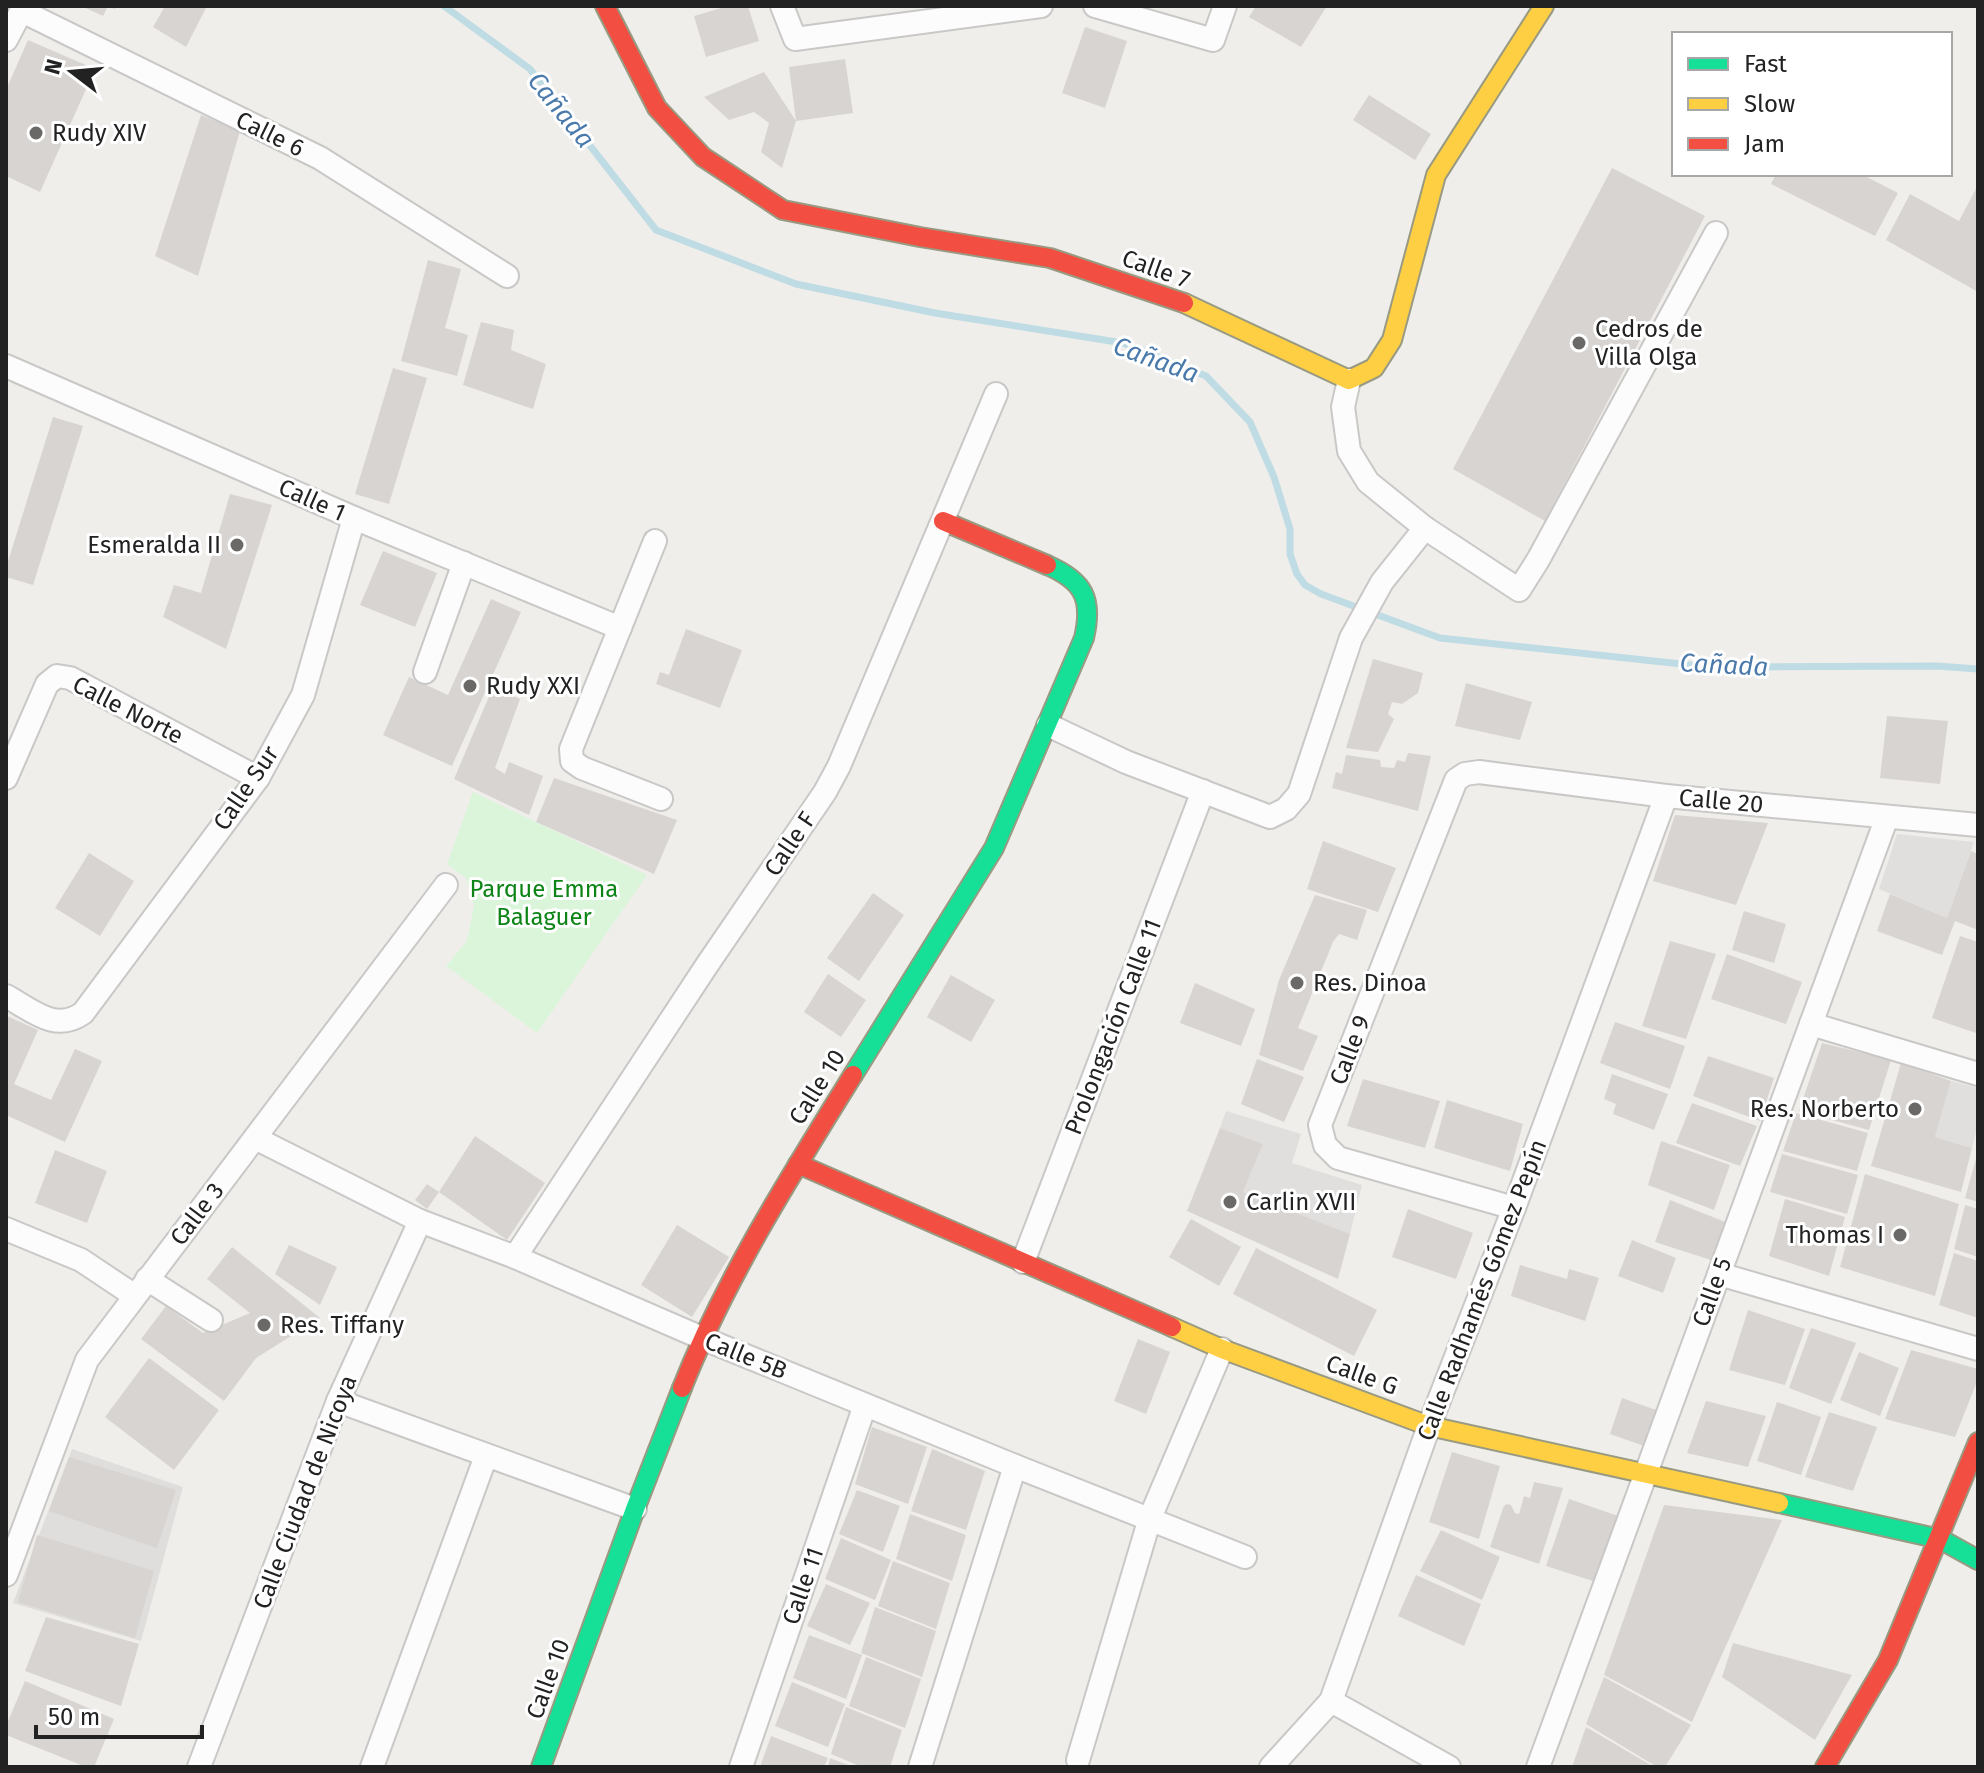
<svg xmlns="http://www.w3.org/2000/svg" width="1984" height="1773" font-family="'Fira Sans',sans-serif">
	<style>
		.residential { fill: #dfdedc }
		.park { fill: #daf5da }
		.parking { fill: #e0dfde }
		.lines { fill: none; stroke-linecap: round; stroke-linejoin: round }
		.stream { stroke: #bfdbe3; stroke-width: 7 }
		.building { fill: #d7d4d2 }
		.street-casing { stroke: #c9c8c7; stroke-width: 26 }
		.fast-casing { stroke: #999a82; stroke-width: 22 }
		.slow-casing { stroke: #999a82; stroke-width: 22 }
		.jam-casing { stroke: #999a82; stroke-width: 22 }
		.street { stroke: #fdfcfc; stroke-width: 22 }
		.fast { stroke: #16e098; stroke-width: 18 }
		.slow { stroke: #ffcf43; stroke-width: 18 }
		.jam { stroke: #f24e42; stroke-width: 18 }
		.poi-dot { fill: #6a6968; stroke: #fff; stroke-width: 3 }
		.labels { text-anchor: middle; dominant-baseline: central; stroke-width: 6; stroke-linejoin: round; paint-order: stroke }
		.poi-label { font-size: 24px; fill: #222; stroke: #fff; text-anchor: start }
		.street-label { font-size: 24px; fill: #222; stroke: #fff }
		.park-label { font-size: 24px; fill: #0c8416; stroke: #fff }
		.water-label { font-size: 26px; font-style: italic; fill: #4a7aab; stroke: #fff }
	</style>
	<rect width="100%" height="100%" fill="#f0eeeb"/>
	<polygon class="residential" points="72,1449 183,1487 141,1641 13,1603"/>
	<polygon class="park" points="473,792 647,875 537,1033 446,966 467,941 474,905 466,878 447,864"/>
	<g class="parking">
		<polygon points="1897,834 1974,842 1947,918 1879,889"/>
		<polygon points="1951,1081 1978,1088 1978,1124 1972,1148 1935,1137"/>
		<polygon points="1226,1111 1301,1134 1292,1163 1362,1185 1350,1234 1243,1192 1263,1144 1220,1128"/>
	</g>
	<g class="lines">
		<polyline class="stream" points="444,6 530,69 656,230 796,284 935,313 1123,343 1206,376 1250,422 1274,477 1290,529 1290,554 1297,574 1305,585 1321,594 1440,638 1709,667 1937,666 1978,669"/>
	</g>
	<g class="building">
		<polygon points="81,6 116,6 115,9 108,6 103,16"/>
		<polygon points="165,6 207,6 186,47 153,27"/>
		<polygon points="728,6 748,6 759,41 706,57 694,16"/>
		<polygon points="1256,6 1327,6 1301,47 1249,17"/>
		<polygon points="1085,27 1127,41 1105,108 1062,93"/>
		<polygon points="28,40 95,69 40,192 6,176 6,90"/>
		<polygon points="845,59 853,113 796,121 789,67"/>
		<polygon points="764,72 796,121 782,168 761,152 769,123 754,112 729,120 704,97"/>
		<polygon points="1369,95 1431,134 1415,160 1353,120"/>
		<polygon points="201,115 240,131 198,276 155,256"/>
		<polygon points="1612,168 1705,216 1545,521 1453,469"/>
		<polygon points="1776,174 1861,174 1898,193 1875,236 1771,184"/>
		<polygon points="1978,185 1978,292 1886,240 1910,194 1959,221"/>
		<polygon points="428,260 461,269 445,328 468,335 457,376 401,361"/>
		<polygon points="481,322 514,330 511,350 546,364 533,409 463,385"/>
		<polygon points="393,368 427,378 389,504 355,494"/>
		<polygon points="53,417 83,426 33,585 6,577 6,568"/>
		<polygon points="230,494 272,505 226,649 163,617 174,585 201,593"/>
		<polygon points="383,551 437,573 415,627 360,605"/>
		<polygon points="491,599 521,612 452,766 383,735 409,677 448,695"/>
		<polygon points="686,629 742,650 720,708 656,684 660,672 669,675"/>
		<polygon points="1373,659 1423,673 1418,693 1402,704 1392,702 1388,714 1394,719 1378,752 1346,748"/>
		<polygon points="1466,683 1532,702 1520,740 1455,726"/>
		<polygon points="493,687 520,699 495,768 505,774 509,762 543,776 529,815 454,779"/>
		<polygon points="1887,716 1948,721 1940,784 1880,778"/>
		<polygon points="1408,753 1431,756 1418,811 1332,788 1336,772 1342,774 1346,755 1380,760 1381,767 1394,768 1397,760 1405,762"/>
		<polygon points="554,778 677,820 654,874 536,822"/>
		<polygon points="1675,815 1768,823 1736,905 1653,881"/>
		<polygon points="1323,841 1396,868 1378,912 1307,889"/>
		<polygon points="1971,851 1978,854 1978,930 1955,921 1942,955 1877,931 1890,894 1947,918"/>
		<polygon points="89,853 134,881 100,936 55,908"/>
		<polygon points="873,893 904,915 859,981 827,958"/>
		<polygon points="1315,895 1367,910 1357,940 1339,934 1333,942 1298,1028 1318,1036 1303,1071 1259,1055 1279,980"/>
		<polygon points="1744,911 1786,924 1774,963 1732,950"/>
		<polygon points="1960,936 1978,942 1978,1026 1976,1033 1932,1018"/>
		<polygon points="1670,941 1716,954 1686,1039 1642,1026"/>
		<polygon points="1727,954 1802,982 1786,1024 1711,999"/>
		<polygon points="828,974 866,1000 841,1037 804,1012"/>
		<polygon points="951,975 995,1000 971,1042 927,1017"/>
		<polygon points="1195,983 1255,1009 1241,1046 1180,1023"/>
		<polygon points="7,1016 38,1030 14,1084 51,1100 75,1049 102,1061 65,1142 6,1115"/>
		<polygon points="1615,1022 1685,1046 1670,1089 1600,1063"/>
		<polygon points="1822,1043 1891,1060 1869,1130 1799,1111"/>
		<polygon points="1708,1056 1774,1078 1760,1121 1693,1096"/>
		<polygon points="1257,1059 1304,1077 1284,1122 1241,1104"/>
		<polygon points="1901,1063 1951,1081 1935,1137 1972,1148 1961,1192 1871,1166"/>
		<polygon points="1612,1074 1668,1094 1654,1130 1613,1114 1616,1104 1604,1099"/>
		<polygon points="1363,1079 1440,1101 1425,1148 1347,1126"/>
		<polygon points="1447,1100 1523,1124 1510,1171 1434,1148"/>
		<polygon points="1692,1103 1757,1126 1740,1166 1676,1143"/>
		<polygon points="1796,1113 1868,1133 1857,1171 1783,1151"/>
		<polygon points="1220,1128 1263,1144 1243,1192 1350,1234 1338,1279 1187,1211"/>
		<polygon points="475,1136 545,1183 507,1240 439,1192"/>
		<polygon points="1661,1141 1730,1165 1714,1210 1648,1185"/>
		<polygon points="55,1150 107,1171 87,1223 35,1203"/>
		<polygon points="1782,1154 1858,1175 1847,1214 1770,1192"/>
		<polygon points="1977,1155 1978,1155 1978,1202 1965,1198"/>
		<polygon points="1865,1174 1959,1204 1935,1296 1840,1267"/>
		<polygon points="427,1184 439,1192 427,1209 415,1200"/>
		<polygon points="1785,1199 1845,1217 1829,1276 1769,1256"/>
		<polygon points="1670,1200 1728,1223 1714,1261 1655,1242"/>
		<polygon points="1965,1205 1978,1209 1978,1257 1954,1249"/>
		<polygon points="1408,1209 1473,1233 1456,1279 1392,1257"/>
		<polygon points="1191,1219 1241,1247 1219,1286 1169,1257"/>
		<polygon points="677,1225 729,1257 692,1317 641,1285"/>
		<polygon points="1632,1240 1676,1258 1663,1293 1618,1276"/>
		<polygon points="289,1245 337,1267 320,1305 275,1274"/>
		<polygon points="232,1247 320,1318 256,1358 224,1401 141,1339 166,1306 203,1333 250,1313 207,1279"/>
		<polygon points="1256,1248 1377,1310 1354,1356 1233,1294"/>
		<polygon points="1954,1253 1978,1261 1978,1318 1939,1305"/>
		<polygon points="1520,1265 1567,1279 1569,1269 1599,1278 1585,1321 1511,1296"/>
		<polygon points="1748,1310 1805,1329 1785,1385 1729,1370"/>
		<polygon points="1811,1328 1856,1343 1831,1404 1789,1388"/>
		<polygon points="1138,1339 1170,1352 1146,1414 1114,1401"/>
		<polygon points="1911,1350 1978,1369 1978,1379 1955,1437 1885,1419"/>
		<polygon points="1859,1352 1899,1368 1880,1416 1840,1400"/>
		<polygon points="149,1358 219,1410 174,1470 105,1417"/>
		<polygon points="1622,1398 1659,1411 1647,1447 1610,1434"/>
		<polygon points="1706,1401 1766,1416 1748,1467 1687,1453"/>
		<polygon points="1777,1402 1821,1417 1801,1475 1757,1461"/>
		<polygon points="1829,1412 1877,1427 1853,1491 1805,1477"/>
		<polygon points="872,1427 927,1447 908,1504 855,1484"/>
		<polygon points="932,1449 985,1471 966,1530 911,1511"/>
		<polygon points="1452,1452 1500,1466 1479,1539 1429,1522"/>
		<polygon points="69,1457 176,1490 157,1548 49,1511"/>
		<polygon points="1534,1482 1563,1488 1539,1564 1490,1547 1503,1508 1506,1504 1511,1505 1515,1513 1519,1514 1524,1496 1530,1498"/>
		<polygon points="857,1490 900,1506 883,1552 839,1534"/>
		<polygon points="1569,1499 1621,1517 1599,1583 1546,1566"/>
		<polygon points="1664,1505 1782,1520 1692,1722 1604,1675"/>
		<polygon points="910,1514 966,1535 952,1581 896,1559"/>
		<polygon points="1441,1530 1500,1557 1482,1600 1420,1571"/>
		<polygon points="37,1535 154,1571 135,1638 18,1602"/>
		<polygon points="841,1538 891,1560 875,1600 825,1579"/>
		<polygon points="893,1561 950,1583 936,1629 878,1606"/>
		<polygon points="1416,1575 1481,1604 1464,1646 1398,1616"/>
		<polygon points="826,1584 870,1603 850,1645 807,1626"/>
		<polygon points="875,1607 936,1631 922,1677 861,1653"/>
		<polygon points="46,1617 139,1644 121,1706 25,1671"/>
		<polygon points="809,1635 862,1655 846,1699 793,1678"/>
		<polygon points="1733,1643 1852,1675 1815,1740 1722,1677"/>
		<polygon points="866,1657 921,1679 905,1728 849,1706"/>
		<polygon points="1604,1677 1691,1725 1665,1767 1657,1767 1586,1724"/>
		<polygon points="25,1681 114,1719 94,1767 86,1767 6,1735 6,1726"/>
		<polygon points="792,1682 845,1704 828,1747 775,1726"/>
		<polygon points="846,1707 902,1730 890,1767 862,1767 831,1754"/>
		<polygon points="1586,1727 1654,1767 1572,1767"/>
		<polygon points="771,1736 828,1758 824,1767 760,1767"/>
		<polygon points="830,1758 853,1767 828,1767"/>
	</g>
	<g class="lines">
		<defs>
			<g id="street">
				<polyline points="782,6 795,39 1041,6"/>
				<polyline points="1095,6 1213,40 1225,6"/>
				<polyline points="22,11 320,158 507,276"/>
				<polyline points="6,40 24,6"/>
				<polyline points="6,366 354,518 620,628"/>
				<polyline points="1349,380 1343,407 1349,451 1368,482 1425,528 1519,590 1538,560 1716,233"/>
				<polyline points="655,541 571,749 572,761 582,768 661,799"/>
				<polyline points="425,672 464,563"/>
				<polyline points="1048,725 1126,762 1270,817 1286,809 1299,794 1351,638 1382,582 1425,528"/>
				<polyline points="6,778 47,684 57,676 70,678 258,778"/>
				<path d="M6,996C32,1010 55,1033 83,1013L258,778L303,695L354,518"/>
				<polyline points="1811,1024 1978,1074"/>
				<polyline points="255,1138 420,1221 515,1257 702,1338 1015,1466 1245,1557"/>
				<polyline points="1514,1208 1338,1158 1325,1145 1320,1125 1456,780 1465,774 1479,772 1666,796 1978,825"/>
				<polyline points="6,1229 81,1260 135,1296"/>
				<polyline points="515,1257 707,965 825,792 839,766 996,394"/>
				<polyline points="1023,1262 1203,791"/>
				<polyline points="1719,1274 1978,1349"/>
				<polyline points="147,1279 211,1320"/>
				<polyline points="338,1401 635,1509"/>
				<polyline points="6,1575 87,1360 446,885"/>
				<polyline points="1331,1701 1449,1767"/>
				<polyline points="1078,1760 1150,1518 1222,1349"/>
				<polyline points="199,1767 338,1401 420,1221"/>
				<polyline points="372,1767 486,1456"/>
				<polyline points="741,1767 865,1405"/>
				<polyline points="920,1767 1015,1466"/>
				<polyline points="1271,1767 1331,1701 1429,1426 1514,1208 1666,796"/>
				<polyline points="1538,1767 1887,817"/>
			</g>
			<g id="fast">
				<path d="M853,1075L994,848L1084,638C1093,599 1084,581 1047,565"/>
				<polyline points="1779,1503 1940,1539 1978,1560"/>
				<polyline points="541,1767 635,1509 682,1388"/>
			</g>
			<g id="slow">
				<polyline points="1184,303 1349,380 1374,368 1392,340 1436,175 1544,6"/>
				<polyline points="1172,1327 1222,1349 1429,1426 1779,1503"/>
			</g>
			<g id="jam">
				<polyline points="605,6 657,108 703,157 783,210 920,237 1050,258 1184,303"/>
				<polyline points="943,521 1047,565"/>
				<polyline points="798,1164 1172,1327"/>
				<path d="M682,1388C725,1279 791,1175 853,1075"/>
				<polyline points="1825,1767 1888,1660 1978,1442"/>
			</g>
		</defs>
		<use href="#street" class="street-casing"/>
		<use href="#fast" class="fast-casing"/>
		<use href="#slow" class="slow-casing"/>
		<use href="#jam" class="jam-casing"/>
		<use href="#street" class="street"/>
		<use href="#fast" class="fast"/>
		<use href="#slow" class="slow"/>
		<use href="#jam" class="jam"/>
	</g>
	<g class="poi-dot">
		<circle cx="36" cy="133" r="8"/>
		<circle cx="1579" cy="343" r="8"/>
		<circle cx="237" cy="545" r="8"/>
		<circle cx="470" cy="686" r="8"/>
		<circle cx="1297" cy="983" r="8"/>
		<circle cx="1915" cy="1109" r="8"/>
		<circle cx="1230" cy="1202" r="8"/>
		<circle cx="1900" cy="1235" r="8"/>
		<circle cx="264" cy="1325" r="8"/>
	</g>
	<g class="labels">
		<g class="poi-label">
			<text x="52" y="133">Rudy XIV</text>
			<text x="1595" y="329">Cedros de<tspan x="1595" dy="28">Villa Olga</tspan></text>
			<text x="221" y="545" text-anchor="end">Esmeralda II</text>
			<text x="486" y="686">Rudy XXI</text>
			<text x="1313" y="983">Res. Dinoa</text>
			<text x="1899" y="1109" text-anchor="end">Res. Norberto</text>
			<text x="1246" y="1202">Carlin XVII</text>
			<text x="1884" y="1235" text-anchor="end">Thomas I</text>
			<text x="280" y="1325">Res. Tiffany</text>
		</g>
		<g class="street-label">
			<text transform="translate(270 134) rotate(26)">Calle 6</text>
			<text transform="translate(1156 269) rotate(20)">Calle 7</text>
			<text transform="translate(312 500) rotate(24)">Calle 1</text>
			<text transform="translate(128 710) rotate(27)">Calle Norte</text>
			<text transform="translate(246 788) rotate(-56)">Calle Sur</text>
			<text transform="translate(1721 801) rotate(5)">Calle 20</text>
			<text transform="translate(790 844) rotate(-56)">Calle F</text>
			<text transform="translate(1113 1027) rotate(-69)">Prolongación Calle 11</text>
			<text transform="translate(1350 1050) rotate(-69)">Calle 9</text>
			<text transform="translate(817 1087) rotate(-58)">Calle 10</text>
			<text transform="translate(197 1214) rotate(-53)">Calle 3</text>
			<text transform="translate(1482 1290) rotate(-69)">Calle Radhamés Gómez Pepín</text>
			<text transform="translate(1712 1292) rotate(-70)">Calle 5</text>
			<text transform="translate(746 1356) rotate(22)">Calle 5B</text>
			<text transform="translate(1362 1375) rotate(20)">Calle G</text>
			<text transform="translate(305 1492) rotate(-69)">Calle Ciudad de Nicoya</text>
			<text transform="translate(803 1586) rotate(-71)">Calle 11</text>
			<text transform="translate(548 1679) rotate(-70)">Calle 10</text>
		</g>
		<g class="park-label">
			<text x="544" y="889">Parque Emma<tspan x="544" dy="28">Balaguer</tspan></text>
		</g>
		<g class="water-label">
			<text transform="translate(561 110) rotate(51)">Cañada</text>
			<text transform="translate(1156 360) rotate(20)">Cañada</text>
			<text transform="translate(1724 665) rotate(3)">Cañada</text>
		</g>
	</g>
	<rect width="1984" height="1773" fill="none" stroke="#222222" stroke-width="16"/>
	<rect x="1672" y="32" width="280" height="144" fill="#ffffff" stroke="#a7a7a7" stroke-width="2"/>
	<rect x="1688" y="58" width="40" height="12" fill="#16e098" stroke="#a7a7a7" stroke-width="2"/>
	<text x="1744" y="72" font-size="24" fill="#222222">Fast</text>
	<rect x="1688" y="98" width="40" height="12" fill="#ffcf43" stroke="#a7a7a7" stroke-width="2"/>
	<text x="1744" y="112" font-size="24" fill="#222222">Slow</text>
	<rect x="1688" y="138" width="40" height="12" fill="#f24e42" stroke="#a7a7a7" stroke-width="2"/>
	<text x="1744" y="152" font-size="24" fill="#222222">Jam</text>
	<g transform="translate(72 72) rotate(286)" stroke="#ffffff" stroke-width="6" paint-order="stroke">
	<path d="M0-6L14 30L0 20L-14 30Z" fill="#222222"/>
	<text y="-12" font-size="22" font-weight="bold" text-anchor="middle" fill="#222222">N</text>
	</g>
	<path d="M36 1725v12h166v-12" fill="none" stroke="#222222" stroke-width="4"/>
	<text x="48" y="1725" font-size="24" fill="#222222" stroke="#ffffff" stroke-width="6" paint-order="stroke">50 m</text>
</svg>
